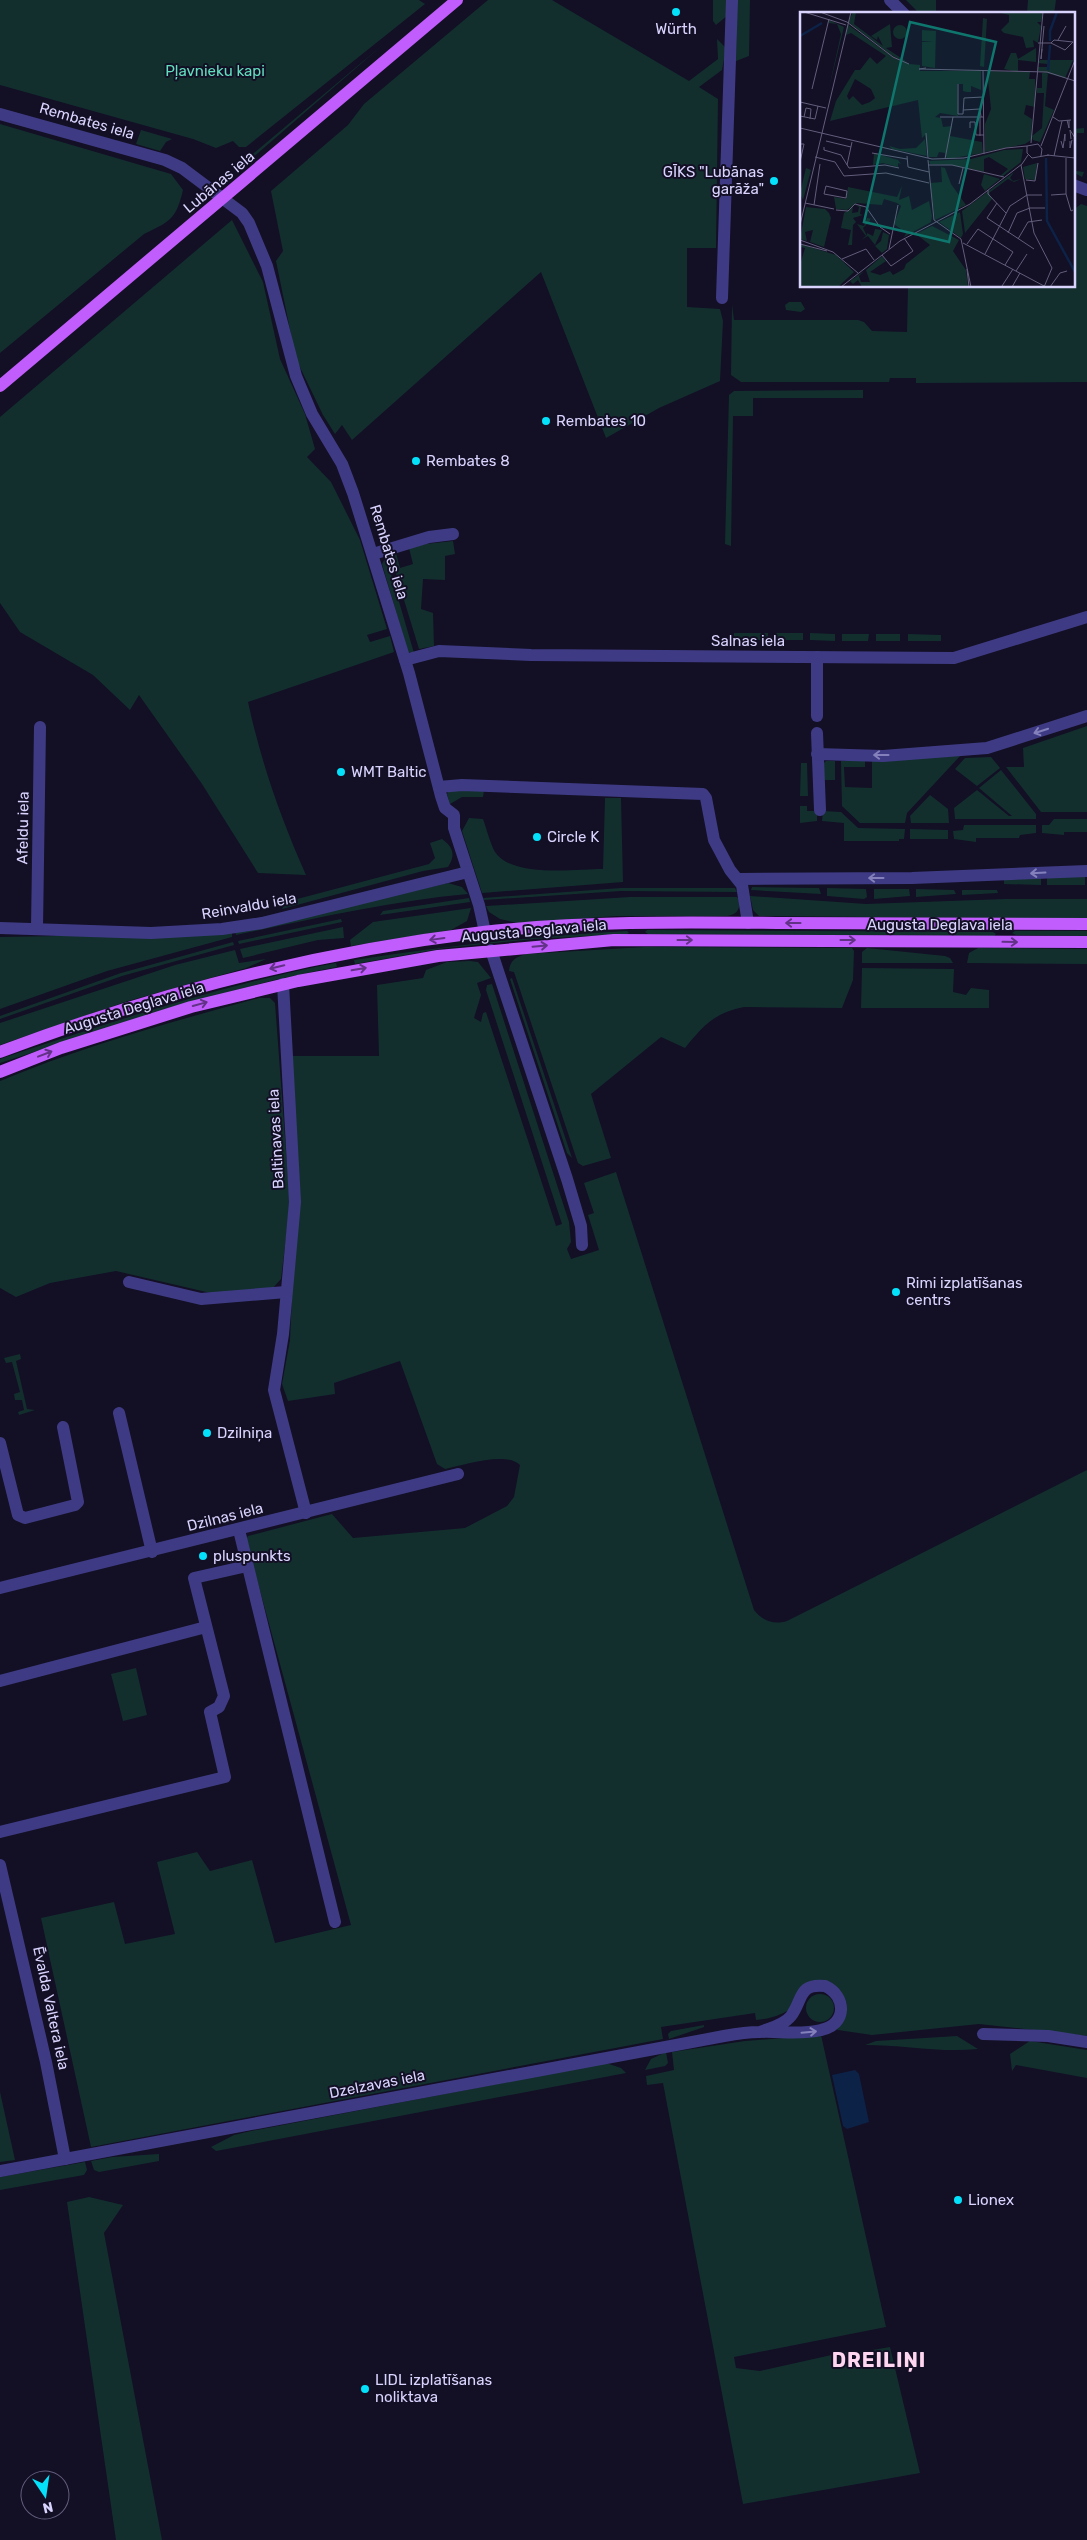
<svg xmlns="http://www.w3.org/2000/svg" width="1087" height="2540" font-family="Rubik,sans-serif">
	<style>
		.green { fill: #122f2e }
		.water { fill: #0d2247 }
		.lines { fill: none; stroke-linecap: round; stroke-linejoin: round }
		.minor { stroke: #3e3b84; stroke-width: 12 }
		.major { stroke: #c15dfc; stroke-width: 12 }
		.oneway { stroke: #8480bb }
		.oneway2 { stroke: #613286 }
		.poi-dot { fill: #04e2fb; stroke: #130f25; stroke-width: 2 }
		.labels { text-anchor: middle; dominant-baseline: central; stroke-width: 4; stroke-linejoin: round; paint-order: stroke }
		.poi-label { font-size: 15px; fill: #d9d4fe; stroke: #130f25; text-anchor: start }
		.park-label { font-size: 15px; fill: #61debe; stroke: #130f25 }
		.street-label { font-size: 15px; fill: #d9d4fe; stroke: #130f25 }
		.district-label { font-size: 20px; font-weight: bold; letter-spacing: 1px; fill: #fed6f0; stroke: #130f25 }
		.inset-river { fill: none; stroke: #0d2247; stroke-width: 2.5 }
		.inset-road { fill: none; stroke: #625e7c; stroke-width: 1 }
		.view { fill: #0f766e; fill-opacity: 0.15; stroke: #0f766e; stroke-width: 2.5 }
		.inset-edge { fill: none; stroke: #d9d4fe; stroke-width: 2.5 }
	</style>
	<rect width="100%" height="100%" fill="#130f25"/>
	<g class="green">
		<polygon points="0,0 419,0 425,4 246,147 239,147 233,141 216,148 193,139 0,85"/>
		<polygon points="488,0 552,0 689,81 718,59 717,39 726,48 722,70 699,87 718,99 716,248 687,248 687,307 720,309 723,321 720,381 659,408 606,438 541,272 352,440 342,425 335,434 323,415 296,359 276,261 283,251 271,191 348,125 364,104"/>
		<polygon points="713,0 728,0 728,15 716,25 713,21"/>
		<polygon points="737,0 750,0 749,56 736,61"/>
		<polygon points="906,0 936,0 936,14 920,14"/>
		<polygon points="1028,0 1056,0 1054,14 1027,14"/>
		<polygon points="386,42 250,160 248,158"/>
		<path d="M0,124L171,174L183,190C176,219 171,221 144,234L0,353Z"/>
		<polygon points="1084,128 1084,133 1077,133 1076,171 1084,172 1082,177 1073,172 1073,129"/>
		<polygon points="141,130 172,139 166,142 160,151 136,144"/>
		<polygon points="1081,204 1087,206 1087,382 916,383 916,378 890,378 889,382 741,382 731,375 732,304 734,320 858,320 864,322 872,331 907,332 908,286 1073,286 1073,210"/>
		<path d="M232,220L263,282L280,359L305,414L315,449L307,457L331,482L360,540L387,629L367,635L370,642L390,636L394,652L248,702C261,762 281,819 306,875L258,873L202,784L139,695L130,710L93,675L20,632L0,603V417Z"/>
		<polygon points="789,302 801,302 805,309 801,312 786,310 785,305"/>
		<polygon points="863,390 863,398 753,398 753,416 733,416 731,546 725,544 729,395 734,391"/>
		<polygon points="453,541 455,554 445,556 445,580 423,579 421,609 433,613 434,646 419,649 390,554 396,553 400,568 413,564 409,548 426,544"/>
		<polygon points="386,557 414,653 408,652 382,564"/>
		<rect x="734" y="633" width="34" height="7"/>
		<rect x="776" y="633" width="27" height="7"/>
		<polygon points="810,633 835,634 835,641 810,640"/>
		<polygon points="842,634 869,634 868,641 842,641"/>
		<rect x="876" y="634" width="24" height="7"/>
		<polygon points="908,634 941,635 941,641 908,641"/>
		<polygon points="1087,726 1087,812 1041,812 1006,767 1024,767 1023,748"/>
		<polygon points="961,755 907,813 905,823 860,823 842,806 841,761 865,760 865,767 844,767 845,787 872,788 872,760"/>
		<polygon points="991,757 1000,768 977,786 955,769 965,758"/>
		<polygon points="826,761 835,761 835,780 823,780 821,766"/>
		<polygon points="801,763 807,763 808,796 800,796"/>
		<polygon points="1001,770 1036,814 1036,819 955,819 954,808 977,790 1009,816 1012,816 979,788"/>
		<polygon points="450,789 484,790 483,797 462,797 450,804 447,794"/>
		<polygon points="930,795 948,809 949,823 911,823 910,816"/>
		<path d="M605,798H621L623,882L482,893L462,831L469,818L483,819C487,830 490,843 495,852C512,878 576,869 603,869Z"/>
		<polygon points="800,806 807,806 807,811 817,811 817,821 800,823"/>
		<polygon points="823,811 841,812 858,828 905,829 904,839 899,839 899,841 844,841 844,823 822,821"/>
		<polygon points="1054,819 1087,819 1087,832 1064,832 1064,835 1042,833 1042,825 1049,825"/>
		<polygon points="964,825 1036,825 1036,833 1020,835 1019,838 976,838 976,842 954,839 953,831 963,830"/>
		<polygon points="910,829 948,830 948,839 910,839"/>
		<path d="M442,839C453,847 456,855 448,867L423,871L282,909L286,902L429,864L435,858L430,843Z"/>
		<polygon points="1085,875 1085,885 1047,885 1047,877"/>
		<polygon points="1041,878 1041,885 1004,884 1004,880"/>
		<path d="M448,883L462,887L468,894C390,901 313,919 236,935L235,932Z"/>
		<polygon points="752,887 819,888 821,894 751,890"/>
		<polygon points="621,888 735,888 737,892 621,891 484,900 483,898"/>
		<polygon points="827,888 866,889 867,897 864,899 827,896"/>
		<polygon points="874,889 909,889 910,896 874,899"/>
		<polygon points="916,889 954,890 956,894 916,897"/>
		<polygon points="962,890 997,890 998,893 962,895"/>
		<polygon points="750,896 866,904 1005,899 1087,899 1087,919 759,916 753,910"/>
		<path d="M630,897H737L740,901C739,911 737,914 727,916H617L517,923L500,919L489,912L486,906Z"/>
		<polygon points="469,898 470,902 380,915 383,911"/>
		<polygon points="471,908 467,921 451,930 351,946 350,940 373,922"/>
		<polygon points="341,919 342,922 239,944 238,941"/>
		<polygon points="343,927 344,938 318,940 243,958 240,949"/>
		<polygon points="647,930 993,932 996,934 994,936 648,934 645,932"/>
		<path d="M627,931L629,933L627,934L534,939L445,948L355,964L354,960C445,946 535,936 627,931Z"/>
		<polygon points="1015,931 1087,931 1087,936 1016,935 1012,933"/>
		<polygon points="232,933 232,937 107,971 0,1009 0,937"/>
		<polygon points="233,942 234,945 122,976 0,1019 0,1016 121,973"/>
		<path d="M645,947L852,948L854,951L853,980L842,1008L744,1007C714,1013 703,1026 685,1048L661,1037L591,1094L611,1158L583,1166L578,1163L514,972L509,971C510,960 516,957 526,954Z"/>
		<polygon points="867,948 945,956 950,958 953,963 862,963 862,952"/>
		<polygon points="978,948 1087,949 1087,964 967,963 969,953"/>
		<polygon points="235,950 239,963 266,959 246,968 128,1001 0,1045 0,1023 175,965"/>
		<path d="M470,961L478,962L491,978L477,983L481,995L474,1018L481,1022L483,1013L486,1012L556,1226L562,1224L486,990L487,985L492,984L569,1222L571,1242L567,1249L571,1259L599,1250L588,1215L594,1213L584,1183L616,1172L754,1610C763,1621 773,1625 787,1621L1087,1470V2036L979,2024L872,2035L838,2030L836,2029C855,2007 848,1994 824,1981C800,2002 789,2017 756,2020L755,2013L661,2027L663,2039L91,2147L41,1918L114,1902L125,1944L175,1934L157,1862L197,1852L210,1871L252,1860L275,1943L351,1925L246,1539L248,1536L332,1514L353,1538L465,1528L507,1506L514,1497L520,1465C505,1451 464,1465 445,1469L437,1464L400,1361L334,1383L335,1394L288,1401L282,1384L290,1340L292,1294L293,1056H379L377,985L423,978L426,970L447,962Z"/>
		<path d="M336,963L337,967C222,988 111,1027 0,1063V1059C111,1022 221,985 336,963Z"/>
		<polygon points="862,968 954,969 953,992 966,995 971,988 989,990 989,1008 861,1008"/>
		<polygon points="512,978 572,1158 567,1153 510,979"/>
		<path d="M259,998H270L275,1003L290,1205L281,1279L272,1289L215,1294L116,1271L50,1283L16,1297L0,1288V1081C84,1046 171,1022 259,998Z"/>
		<polygon points="20,1354 21,1359 16,1361 27,1409 35,1410 19,1415 18,1412 24,1410 22,1400 15,1400 14,1394 20,1392 12,1362 6,1363 4,1358"/>
		<polygon points="136,1668 147,1715 123,1721 111,1674"/>
		<circle cx="820" cy="2008" r="14"/>
		<polygon points="704,2025 704,2027 669,2039 668,2034 671,2031"/>
		<polygon points="821,2035 886,2327 734,2357 736,2368 760,2371 845,2352 855,2353 890,2347 920,2473 743,2504 663,2083 647,2085 646,2076 674,2070 672,2052 745,2041"/>
		<path d="M957,2036L978,2049C941,2053 903,2045 865,2045L876,2041Z"/>
		<polygon points="1030,2041 1087,2050 1087,2078 1016,2065 1012,2071 1010,2054"/>
		<polygon points="666,2052 668,2063 665,2066 645,2070 651,2059"/>
		<polygon points="606,2063 621,2068 626,2073 216,2151 211,2147 234,2135 251,2131"/>
		<polygon points="0,2092 15,2160 0,2162"/>
		<polygon points="159,2154 159,2161 99,2172 94,2170 91,2161 112,2157"/>
		<polygon points="85,2162 87,2170 84,2175 0,2190 0,2177"/>
		<polygon points="89,2197 123,2205 104,2233 162,2540 116,2540 67,2202"/>
	</g>
	<polygon class="water" points="855,2070 859,2074 869,2122 847,2129 843,2126 832,2075"/>
	<g class="lines">
		<g class="minor">
			<polyline points="890,0 904,14"/>
			<polyline points="0,114 165,160 182,168 242,213 249,223 267,266 296,376 312,414 342,464 353,493 409,673 441,796 445,808 454,815 454,828 479,905 485,932"/>
			<polyline points="1073,185 1087,190"/>
			<polyline points="722,298 732,0"/>
			<polyline points="373,554 429,537 453,534"/>
			<polyline points="405,660 439,651 531,655 954,658 1087,617"/>
			<polyline points="817,716 817,657"/>
			<polyline points="817,733 820,810"/>
			<polyline points="817,754 883,756 987,748 1087,716"/>
			<polyline points="439,787 462,785 703,794 706,798 714,840 730,870 742,885 748,923"/>
			<polyline points="739,879 912,878 1087,871"/>
			<polyline points="0,928 151,933 222,929 262,923 468,872"/>
			<polyline points="37,928 40,727"/>
			<polyline points="491,950 567,1179 581,1226 582,1245"/>
			<polyline points="283,984 295,1202 283,1334 274,1390 306,1513"/>
			<polyline points="129,1282 201,1299 286,1292"/>
			<polyline points="119,1413 152,1552"/>
			<polyline points="0,1443 18,1515 25,1518 75,1505 78,1502 63,1427"/>
			<polyline points="239,1530 335,1922"/>
			<polyline points="0,1588 458,1474"/>
			<polyline points="0,1681 206,1627"/>
			<polyline points="0,1832 225,1777 210,1712 219,1707 224,1696 194,1578 247,1566"/>
			<polyline points="0,1865 46,2062 65,2159"/>
			<polyline points="983,2034 1048,2036 1087,2042"/>
			<path d="M0,2171L724,2036C735,2034 747,2032 759,2032C780,2031 800,2035 821,2030C847,2025 847,1996 825,1986C798,1983 803,2000 791,2016C784,2025 770,2028 760,2032"/>
		</g>
		<g class="major">
			<polyline points="0,386 457,0"/>
			<path d="M0,1052C156,993 317,952 483,932C580,921 679,922 777,923C880,923 984,924 1087,924"/>
			<polyline points="0,1072 61,1048 191,1007 298,981 438,956 614,940 1087,942"/>
		</g>
	</g>
	<defs><path id="oneway-shaft" d="M-6 0H5M1.5-3L5.5 0L1.5 3" fill="none" stroke-width="1.6" stroke-linecap="round" stroke-linejoin="round" transform="scale(1.25)"/></defs>
	<g class="oneway">
		<use href="#oneway-shaft" transform="translate(1041 731) rotate(162)"/>
		<use href="#oneway-shaft" transform="translate(881 755) rotate(180)"/>
		<use href="#oneway-shaft" transform="translate(1038 873) rotate(177)"/>
		<use href="#oneway-shaft" transform="translate(876 878) rotate(-180)"/>
		<use href="#oneway-shaft" transform="translate(809 2032) rotate(-5)"/>
	</g>
	<g class="oneway2">
		<use href="#oneway-shaft" transform="translate(793 923) rotate(-180)"/>
		<use href="#oneway-shaft" transform="translate(437 939) rotate(172)"/>
		<use href="#oneway-shaft" transform="translate(685 940)"/>
		<use href="#oneway-shaft" transform="translate(848 940)"/>
		<use href="#oneway-shaft" transform="translate(1010 942) rotate(1)"/>
		<use href="#oneway-shaft" transform="translate(540 946) rotate(-5)"/>
		<use href="#oneway-shaft" transform="translate(277 967) rotate(167)"/>
		<use href="#oneway-shaft" transform="translate(359 969) rotate(-10)"/>
		<use href="#oneway-shaft" transform="translate(200 1004) rotate(-15)"/>
		<use href="#oneway-shaft" transform="translate(45 1054) rotate(-21)"/>
	</g>
	<g class="poi-dot">
		<circle cx="676" cy="12" r="5"/>
		<circle cx="774" cy="181" r="5"/>
		<circle cx="546" cy="421" r="5"/>
		<circle cx="416" cy="461" r="5"/>
		<circle cx="341" cy="772" r="5"/>
		<circle cx="537" cy="837" r="5"/>
		<circle cx="896" cy="1292" r="5"/>
		<circle cx="207" cy="1433" r="5"/>
		<circle cx="203" cy="1556" r="5"/>
		<circle cx="958" cy="2200" r="5"/>
		<circle cx="365" cy="2389" r="5"/>
	</g>
	<g class="labels">
		<g class="poi-label">
			<text x="676" y="29" text-anchor="middle">Würth</text>
			<text x="764" y="172" text-anchor="end">GĪKS "Lubānas<tspan x="764" dy="17">garāža"</tspan></text>
			<text x="556" y="421">Rembates 10</text>
			<text x="426" y="461">Rembates 8</text>
			<text x="351" y="772">WMT Baltic</text>
			<text x="547" y="837">Circle K</text>
			<text x="906" y="1283">Rimi izplatīšanas<tspan x="906" dy="17">centrs</tspan></text>
			<text x="217" y="1433">Dzilniņa</text>
			<text x="213" y="1556">pluspunkts</text>
			<text x="968" y="2200">Lionex</text>
			<text x="375" y="2380">LIDL izplatīšanas<tspan x="375" dy="17">noliktava</tspan></text>
		</g>
		<g class="park-label">
			<text x="215" y="71">Pļavnieku kapi</text>
		</g>
		<g class="street-label">
			<text transform="translate(87 121) rotate(16)">Rembates iela</text>
			<text transform="translate(219 182) rotate(-40)">Lubānas iela</text>
			<text transform="translate(389 552) rotate(73)">Rembates iela</text>
			<text x="748" y="641">Salnas iela</text>
			<text transform="translate(23 828) rotate(-89)">Afeldu iela</text>
			<text transform="translate(249 906) rotate(-10)">Reinvaldu iela</text>
			<text x="940" y="925">Augusta Deglava iela</text>
			<text transform="translate(534 931) rotate(-5)">Augusta Deglava iela</text>
			<text transform="translate(134 1008) rotate(-17)">Augusta Deglava iela</text>
			<text transform="translate(276 1139) rotate(-93)">Baltinavas iela</text>
			<text transform="translate(225 1517) rotate(-14)">Dzilnas iela</text>
			<text transform="translate(51 2008) rotate(78)">Ēvalda Valtera iela</text>
			<text transform="translate(377 2084) rotate(-11)">Dzelzavas iela</text>
		</g>
		<g class="district-label">
			<text x="879" y="2360">DREILIŅI</text>
		</g>
	</g>
	<g transform="translate(800 12)">
		<rect width="275" height="275" fill="#130f25"/>
		<path d="M53,0H56L54,12L83,34L78,24L77,28L71,24L90,12L92,35L86,36L107,50L95,46L48,10ZM197,0H243L241,10H237L241,14L238,31L233,28L234,35L226,36L223,25L204,21L201,18L209,10V3ZM183,6L187,7L184,55L180,54ZM29,8L44,15L28,80L41,22L37,12L29,11ZM47,12L87,41L109,52L120,53V59H181V78L171,74V80H167L163,79V72H157L158,104L140,101L135,105L141,106L143,115L152,114L150,124L182,130L183,141L147,147L145,141L139,140L137,145H129L125,123L122,126L118,88L30,109L36,89L55,58H60L70,45L77,52L86,44L51,21L46,23ZM55,67L71,77L75,86L70,90L62,93L53,84L49,88L47,84ZM93 20a7 7 0 1 1 14 0a7 7 0 1 1-14 0ZM122,18L136,19L135,56L122,54V30H134L122,29ZM236,36V50L218,48V60L204,57L211,41H216L218,47ZM275,44L265,66L238,59V55H247V52L238,51L240,48H273ZM187,59L230,60L229,67H235V95L226,93L224,102L232,107L231,128L225,132L185,140V112L191,97ZM242,61H248L245,94L254,98L240,130L233,128L232,124L242,116L244,81H237V76H242ZM125,127L127,144L92,137L89,134L100,137L116,136ZM223,137L221,150L203,164H200L208,157L189,145L184,147V160L152,153L130,152L129,149L171,147L204,138ZM74,141L98,148L101,152L98,151V155L83,151L73,153ZM237,151L235,168L225,167L223,155ZM141,155L145,156L151,172L166,193L135,208L130,171L142,170ZM6,156L11,158L3,188L0,181ZM214,160L210,166L213,169L221,167L214,170L208,167L189,181L192,187L165,221L162,199ZM184,162L200,167L185,179L181,173ZM102,174L99,188L109,184L112,198L129,189L132,204L131,210L104,225L106,221L94,212L101,194L97,191L84,187L82,193L57,191L47,198L36,197L34,185L46,187L48,175L97,185ZM55,193L66,195H61L60,202L63,203L53,206L56,210L53,213L52,233H48L51,218L41,216L44,201L53,195L52,201L58,200L59,195ZM6,195L25,197L29,201L31,206L24,235L10,230L13,218L5,220L7,229L0,227ZM160,200L163,222L161,226L139,210ZM67,206L72,207L74,209L70,206V209L63,216L67,224V221L73,224L75,217L82,218L75,233L68,224L61,228L66,224L57,212L64,214ZM132,214L159,228L153,239L166,258L168,275H62L58,268L53,272L50,269L64,259L59,264L61,270H70L66,258L82,244L86,249L70,260L80,263L90,259L93,263L104,257L106,252L130,233L116,222ZM83,220L89,223L87,237L82,241L75,234L81,229ZM0,232L36,243L54,260L38,275H0V253L5,236L1,235L0,241Z" fill="#122f2e" fill-rule="evenodd"/>
		<path class="inset-river" d="M0,24L22,11M250,29V19L257,0M248,58L250,33M246,146L247,209L275,260"/>
		<path class="inset-road" d="M4,0L46,13M20,0L47,10M47,10L93,45L109,52M258,28L266,14M238,31H251L265,38L273,30L254,28L251,31M242,37L241,47L244,14M126,56L119,57L247,60L275,69M183,58L184,142M158,72V102M12,77L29,7M0,90L26,96M163,98L180,97L181,105M158,102H163L164,86L183,85M0,104L15,107L18,94M4,105L6,96L11,97L10,107M140,105H184M180,105V124M253,105L259,109L271,108M267,108L269,116V108M0,116L132,147L164,146L206,136L227,134M170,116V110H175L176,123H184M126,121L128,146M271,127L270,118L275,126M26,129L51,135M261,129L263,136L265,122V129M270,129V136L272,128M231,131L243,0M0,132H4L0,150M241,134L275,48M24,135V138L41,143L49,156L85,153L99,156M72,141L107,147M247,143L275,146M107,144L108,155L129,160M241,144L242,137L238,132L227,134V141L232,146L249,143M254,144L262,109M15,145L35,150L44,164L86,161L129,171M266,146V182L271,199L273,198M145,147L153,105M128,148L134,208L161,227L171,275M47,153L52,130M128,153H152L204,165M221,153L234,221L252,256L244,275M226,168L235,169L238,151M159,172L163,156M26,174L47,179L46,186L24,182ZM188,178V182L206,201M251,183L266,182M5,191L34,197M197,191L187,206L234,237M14,193L20,152M36,198L48,199L55,192L66,195L80,215L90,222M0,213L51,0M208,221L217,201L230,196H245M218,227L228,210L242,208M0,228L33,240L58,261M163,231L246,275M0,232L27,239M167,232L178,217L213,240L205,253M89,237L98,193M185,242L210,194L227,183H242M82,243L91,254L113,239L104,226M42,247L66,237L74,248M167,257L169,275M216,259L227,242M202,274L213,257M41,275L100,229L170,192L222,152L228,143M212,275L220,261M250,275L260,261L267,259"/>
		<path class="view" d="M110,10L196,30L149,230L64,210Z"/>
		<rect width="275" height="275" class="inset-edge"/>
	</g>
	<g transform="translate(45 2495) rotate(167)"><circle r="24" fill="#130f25" stroke="#625e7c"/>
	<path d="M0-4L9 19L0 12L-9 19Z" fill="#04e2fb"/>
	<text y="-8" font-size="14" font-weight="bold" text-anchor="middle" fill="#d9d4fe">N</text>
	</g>
</svg>
